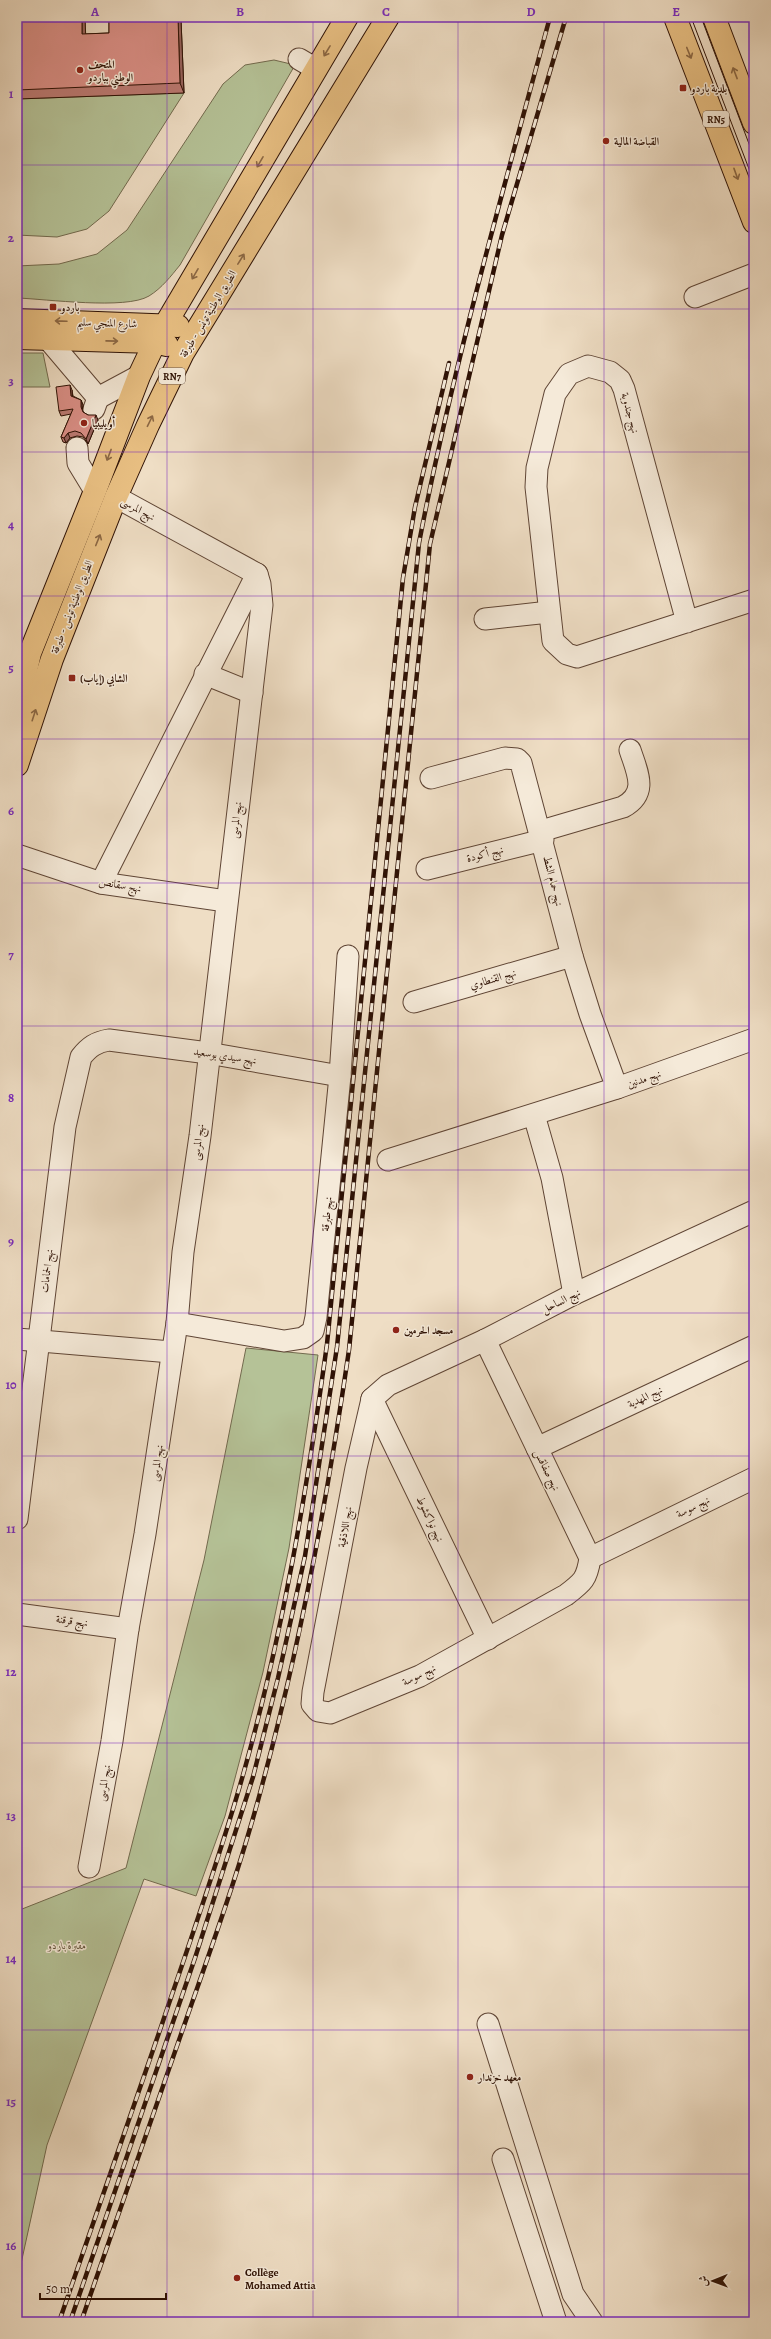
<svg xmlns="http://www.w3.org/2000/svg" width="771" height="2339" font-family="Alegreya,Amiri,serif">
	<style>
		.green { fill: #b5c297; stroke: #726a4e }
		.lines { fill: none; stroke-linecap: round; stroke-linejoin: round }
		.minor-casing { stroke: #5f4535; stroke-width: 23 }
		.major-casing { stroke: #2f1205; stroke-width: 24 }
		.minor { stroke: #f5ead9; stroke-width: 21 }
		.major { stroke: #e8bf82; stroke-width: 22 }
		.tram { stroke: #2f1205; stroke-width: 1 }
		.rail-casing { stroke: #2f1205; stroke-width: 4.5 }
		.rail { stroke: #f5ead9; stroke-width: 3; stroke-dasharray: 9; stroke-linecap: butt }
		.wall { fill: #bb7a72; stroke: #2f1205 }
		.shaded-wall { fill: #98635d; stroke: #2f1205 }
		.building { fill: #d98e85; stroke: #2f1205 }
		.oneway { stroke: #8c6844 }
		.grid { fill: none; stroke: #7b2cbf; stroke-width: 1; stroke-opacity: 0.55 }
		.poi-dot { fill: #8f2418; stroke: #f5ead9; stroke-width: 1.5 }
		.labels { text-anchor: middle; dominant-baseline: central; stroke-width: 3; stroke-linejoin: round; paint-order: stroke }
		.shield { fill: #f5ead9; stroke: #6a5345; stroke-width: 1 }
		.shield-label { font-size: 10px; font-weight: bold; fill: #2f1205 }
		.poi-label { font-size: 11px; font-weight: bold; fill: #2f1205; stroke: #f5ead9; text-anchor: start }
		.street-label { font-size: 11px; fill: #2f1205; stroke: #f5ead9 }
		.park-label { font-size: 11px; font-style: italic; fill: #5e5038; stroke: #f5ead9 }
		.neatline { fill: none; stroke: #7b2cbf; stroke-width: 1.5 }
		.grid-label { font-size: 13px; text-anchor: middle; font-weight: bold; fill: #7b2cbf }
	</style>
	<rect width="100%" height="100%" fill="#efdec5"/>
	<filter id="stains"><feTurbulence type="fractalNoise" baseFrequency=".005" numOctaves="4"/><feColorMatrix values="0 0 0 0 .2 0 0 0 0 .09 0 0 0 0 .02 0 0 0 .5 -.17"/></filter>
	<radialGradient id="worn" r=".72"><stop offset=".6" stop-color="#630" stop-opacity="0"/><stop offset="1" stop-color="#630" stop-opacity=".3"/></radialGradient>
	<g class="green">
		<polygon points="165,17 233,17 181,20"/>
		<path d="M274,60L295,65L180,265C171,276 162,288 149,296C126,310 46,299 17,298V266L59,264L97,254L127,230L223,84L245,65Z"/>
		<polygon points="184,93 109,211 87,229 57,237 17,235 17,99"/>
		<polygon points="17,353 43,353 50,387 17,387"/>
		<polygon points="246,1348 318,1355 289,1548 263,1672 225,1816 196,1896 144,1879 47,2145 17,2282 17,1911 126,1868 204,1560"/>
	</g>
	<g class="lines">
		<defs>
			<g id="minor">
				<polyline points="299,59 316,69"/>
				<polyline points="695,297 754,274"/>
				<polyline points="48,339 98,398 94,409"/>
				<polyline points="98,398 139,376"/>
				<polyline points="77,448 78,463 95,491"/>
				<polyline points="485,619 549,612"/>
				<polyline points="687,622 624,389 620,380 610,372 588,366 569,374 555,394 537,468 536,487 553,641 567,654 577,657 754,600"/>
				<polyline points="205,674 252,693"/>
				<polyline points="431,778 505,758 517,759 521,763 572,956 590,1014 617,1088"/>
				<path d="M541,831L623,807C649,793 637,772 630,750"/>
				<polyline points="17,855 101,883 226,901"/>
				<polyline points="427,869 543,840"/>
				<polyline points="101,883 257,574"/>
				<polyline points="414,1002 572,956"/>
				<polyline points="534,1115 552,1178 574,1294"/>
				<polyline points="388,1160 617,1088 754,1039"/>
				<polyline points="177,1323 284,1341 303,1338 313,1331 316,1317 340,1076 348,956"/>
				<polyline points="17,1339 171,1352"/>
				<path d="M372,1399L356,1468L313,1692L312,1704L318,1711L330,1713L420,1676L566,1595C583,1582 587,1579 590,1558L485,1340"/>
				<polyline points="372,1399 388,1385 485,1340 574,1294 754,1211"/>
				<polyline points="372,1399 488,1639"/>
				<polyline points="537,1448 754,1346"/>
				<path d="M17,1519L65,1127L81,1057C89,1047 96,1042 109,1040L208,1053L340,1076"/>
				<polyline points="590,1558 754,1478"/>
				<polyline points="17,1614 128,1629"/>
				<polyline points="89,1867 112,1741 128,1629 145,1534 177,1323 183,1252 200,1136 262,605 260,584 257,574 116,497"/>
				<polyline points="488,2024 573,2294 592,2322"/>
				<polyline points="503,2159 556,2322"/>
			</g>
			<g id="major">
				<polyline points="675,17 754,222"/>
				<polyline points="714,17 754,123"/>
				<polyline points="17,320 178,326"/>
				<polyline points="17,338 155,342 167,345"/>
				<polyline points="17,709 30,653 95,491 139,376 155,342 347,17"/>
				<polyline points="17,765 52,659 116,497 148,425 183,353 388,17"/>
			</g>
		</defs>
		<use href="#minor" class="minor-casing"/>
		<use href="#major" class="major-casing"/>
		<use href="#minor" class="minor"/>
		<use href="#major" class="major"/>
		<g class="tram">
			<polyline points="691,17 754,182"/>
			<polyline points="701,17 754,157"/>
		</g>
		<defs>
			<g id="rail">
				<path d="M59,2322C93,2224 127,2126 161,2027C189,1944 219,1860 243,1775C283,1634 307,1489 327,1344L403,578L415,507L449,363"/>
				<path d="M70,2322L195,1958L253,1777L278,1678L305,1556L337,1347L419,543C453,366 503,191 550,17"/>
				<path d="M81,2322C116,2221 151,2121 186,2020C214,1940 243,1860 264,1778C302,1637 328,1494 349,1350L430,544L502,235L566,17"/>
			</g>
		</defs>
		<use href="#rail" class="rail-casing"/>
		<use href="#rail" class="rail"/>
	</g>
	<g class="wall">
		<polygon points="17,17 85,17 85,34 109,33 109,17 180,17 181,20 184,93 17,99"/>
		<polygon points="72,390 73,396 81,400 83,405 82,410 83,412 88,415 98,420 88,444 83,437 77,436 70,438 66,443 63,442 61,437 71,414 61,416 59,411"/>
	</g>
	<g class="shaded-wall">
		<polygon points="82,17 85,17 86,44 82,34"/>
		<polygon points="178,17 180,17 181,20 184,93 180,83"/>
		<polygon points="70,385 72,390 73,401 71,396"/>
		<polygon points="81,400 83,405 82,411 81,407"/>
		<polygon points="96,415 98,420 88,444 86,439"/>
		<polygon points="68,433 70,438 66,443 64,438"/>
	</g>
	<g class="building">
		<polygon points="17,17 82,17 82,34 109,33 109,17 178,17 180,83 17,90"/>
		<polygon points="70,385 71,396 81,400 81,407 83,412 88,415 96,415 86,439 81,433 75,431 68,433 64,438 61,437 73,409 59,411 56,387"/>
	</g>
	<defs><path id="oneway-shaft" d="M-6 0H5M1.5-3L5.5 0L1.5 3" fill="none" stroke-width="1.6" stroke-linecap="round" stroke-linejoin="round"/></defs>
	<g class="oneway">
		<use href="#oneway-shaft" transform="translate(327 51) rotate(121)"/>
		<use href="#oneway-shaft" transform="translate(689 53) rotate(68)"/>
		<use href="#oneway-shaft" transform="translate(735 73) rotate(-111)"/>
		<use href="#oneway-shaft" transform="translate(260 162) rotate(120)"/>
		<use href="#oneway-shaft" transform="translate(736 174) rotate(70)"/>
		<use href="#oneway-shaft" transform="translate(241 259) rotate(-58)"/>
		<use href="#oneway-shaft" transform="translate(195 274) rotate(120)"/>
		<use href="#oneway-shaft" transform="translate(61 321) rotate(-178)"/>
		<use href="#oneway-shaft" transform="translate(112 341) rotate(1)"/>
		<use href="#oneway-shaft" transform="translate(150 421) rotate(-64)"/>
		<use href="#oneway-shaft" transform="translate(109 455) rotate(111)"/>
		<use href="#oneway-shaft" transform="translate(98 540) rotate(-68)"/>
		<use href="#oneway-shaft" transform="translate(34 715) rotate(-72)"/>
	</g>
	<path class="grid" d="M167,17V2322M313,17V2322M458,17V2322M604,17V2322M17,165H754M17,309H754M17,452H754M17,596H754M17,739H754M17,883H754M17,1026H754M17,1170H754M17,1313H754M17,1456H754M17,1600H754M17,1743H754M17,1887H754M17,2030H754M17,2174H754"/>
	<g class="poi-dot">
		<circle cx="80" cy="70" r="4"/>
		<rect x="679" y="84" width="8" height="8" rx="2"/>
		<circle cx="606" cy="141" r="4"/>
		<rect x="49" y="303" width="8" height="8" rx="2"/>
		<circle cx="84" cy="423" r="4"/>
		<rect x="68" y="674" width="8" height="8" rx="2"/>
		<circle cx="396" cy="1330" r="4"/>
		<circle cx="470" cy="2077" r="4"/>
		<circle cx="237" cy="2278" r="4"/>
	</g>
	<g class="labels">
		<g class="shield">
			<rect x="703" y="111" width="26" height="16" rx="3"/>
			<rect x="159" y="368" width="26" height="16" rx="3"/>
		</g>
		<g class="shield-label">
			<text x="716" y="119">RN5</text>
			<text x="172" y="376">RN7</text>
		</g>
		<g class="poi-label">
			<text x="88" y="64">المتحف<tspan x="88" dy="13">الوطني بباردو</tspan></text>
			<text x="691" y="88">بلدية باردو</text>
			<text x="614" y="141">القباضة المالية</text>
			<text x="61" y="307">باردو</text>
			<text x="92" y="423">أويليبيا</text>
			<text x="80" y="678">الشابي (إياب)</text>
			<text x="404" y="1330">مسجد الحرمين</text>
			<text x="478" y="2077">معهد خزندار</text>
			<text x="245" y="2272">Collège<tspan x="245" dy="13">Mohamed Attia</tspan></text>
		</g>
		<g class="street-label">
			<text transform="translate(208 314) rotate(-59)">الطريق الوطنية تونس - طبرقة</text>
			<text transform="translate(107 323) rotate(2)">شارع المنجي سليم</text>
			<text transform="translate(630 413) rotate(75)">نهج جندوبة</text>
			<text transform="translate(138 509) rotate(29)">نهج المرسى</text>
			<text transform="translate(72 607) rotate(-69)">الطريق الوطنية تونس - طبرقة</text>
			<text transform="translate(236 820) rotate(-83)">نهج المرسى</text>
			<text transform="translate(485 854) rotate(-14)">نهج أكودة</text>
			<text transform="translate(553 881) rotate(76)">نهج حمام الشط</text>
			<text transform="translate(120 885) rotate(10)">نهج سقانص</text>
			<text transform="translate(493 979) rotate(-16)">نهج القنطاوي</text>
			<text transform="translate(225 1056) rotate(9)">نهج سيدي بوسعيد</text>
			<text transform="translate(644 1079) rotate(-19)">نهج مدنين</text>
			<text transform="translate(198 1142) rotate(-82)">نهج المرسى</text>
			<text transform="translate(327 1214) rotate(-84)">نهج طبرقة</text>
			<text transform="translate(47 1271) rotate(-83)">نهج الحمامات</text>
			<text transform="translate(561 1301) rotate(-26)">نهج الساحل</text>
			<text transform="translate(645 1397) rotate(-25)">نهج المهدية</text>
			<text transform="translate(157 1463) rotate(-81)">نهج المرسى</text>
			<text transform="translate(547 1470) rotate(64)">نهج صفاقس</text>
			<text transform="translate(693 1507) rotate(-26)">نهج سوسة</text>
			<text transform="translate(430 1519) rotate(65)">نهج نواكشوط</text>
			<text transform="translate(345 1527) rotate(-80)">نهج اللاذقية</text>
			<text transform="translate(72 1621) rotate(8)">نهج قرقنة</text>
			<text transform="translate(419 1675) rotate(-26)">نهج سوسة</text>
			<text transform="translate(104 1783) rotate(-80)">نهج المرسى</text>
		</g>
		<g class="park-label">
			<text x="67" y="1945">مقبرة باردو</text>
		</g>
	</g>
	<rect width="771" height="2339" fill="none" stroke="#efdec5" stroke-width="44"/>
	<g transform="translate(713 2281) rotate(269)" stroke="#f5ead9" stroke-width="3" paint-order="stroke">
	<path d="M0-3L7 15L0 10L-7 15Z" fill="#2f1205"/>
	<text y="-6" font-size="11" font-weight="bold" text-anchor="middle" fill="#2f1205">ش</text>
	</g>
	<path d="M40 2293v6h126v-6" fill="none" stroke="#2f1205" stroke-width="2"/>
	<text x="46" y="2293" font-size="12" fill="#2f1205" stroke="#f5ead9" stroke-width="3" paint-order="stroke">50 m</text>
	<rect x="22" y="22" width="727" height="2295" class="neatline"/>
	<g class="grid-label">
		<text x="95" y="16">A</text>
		<text x="240" y="16">B</text>
		<text x="386" y="16">C</text>
		<text x="531" y="16">D</text>
		<text x="676" y="16">E</text>
		<text x="11" y="98">1</text>
		<text x="11" y="242">2</text>
		<text x="11" y="385">3</text>
		<text x="11" y="529">4</text>
		<text x="11" y="672">5</text>
		<text x="11" y="815">6</text>
		<text x="11" y="959">7</text>
		<text x="11" y="1102">8</text>
		<text x="11" y="1246">9</text>
		<text x="11" y="1389">10</text>
		<text x="11" y="1533">11</text>
		<text x="11" y="1676">12</text>
		<text x="11" y="1820">13</text>
		<text x="11" y="1963">14</text>
		<text x="11" y="2106">15</text>
		<text x="11" y="2250">16</text>
	</g>
	<rect width="100%" height="100%" filter="url(#stains)"/>
	<rect width="100%" height="100%" fill="url(#worn)"/>
</svg>
